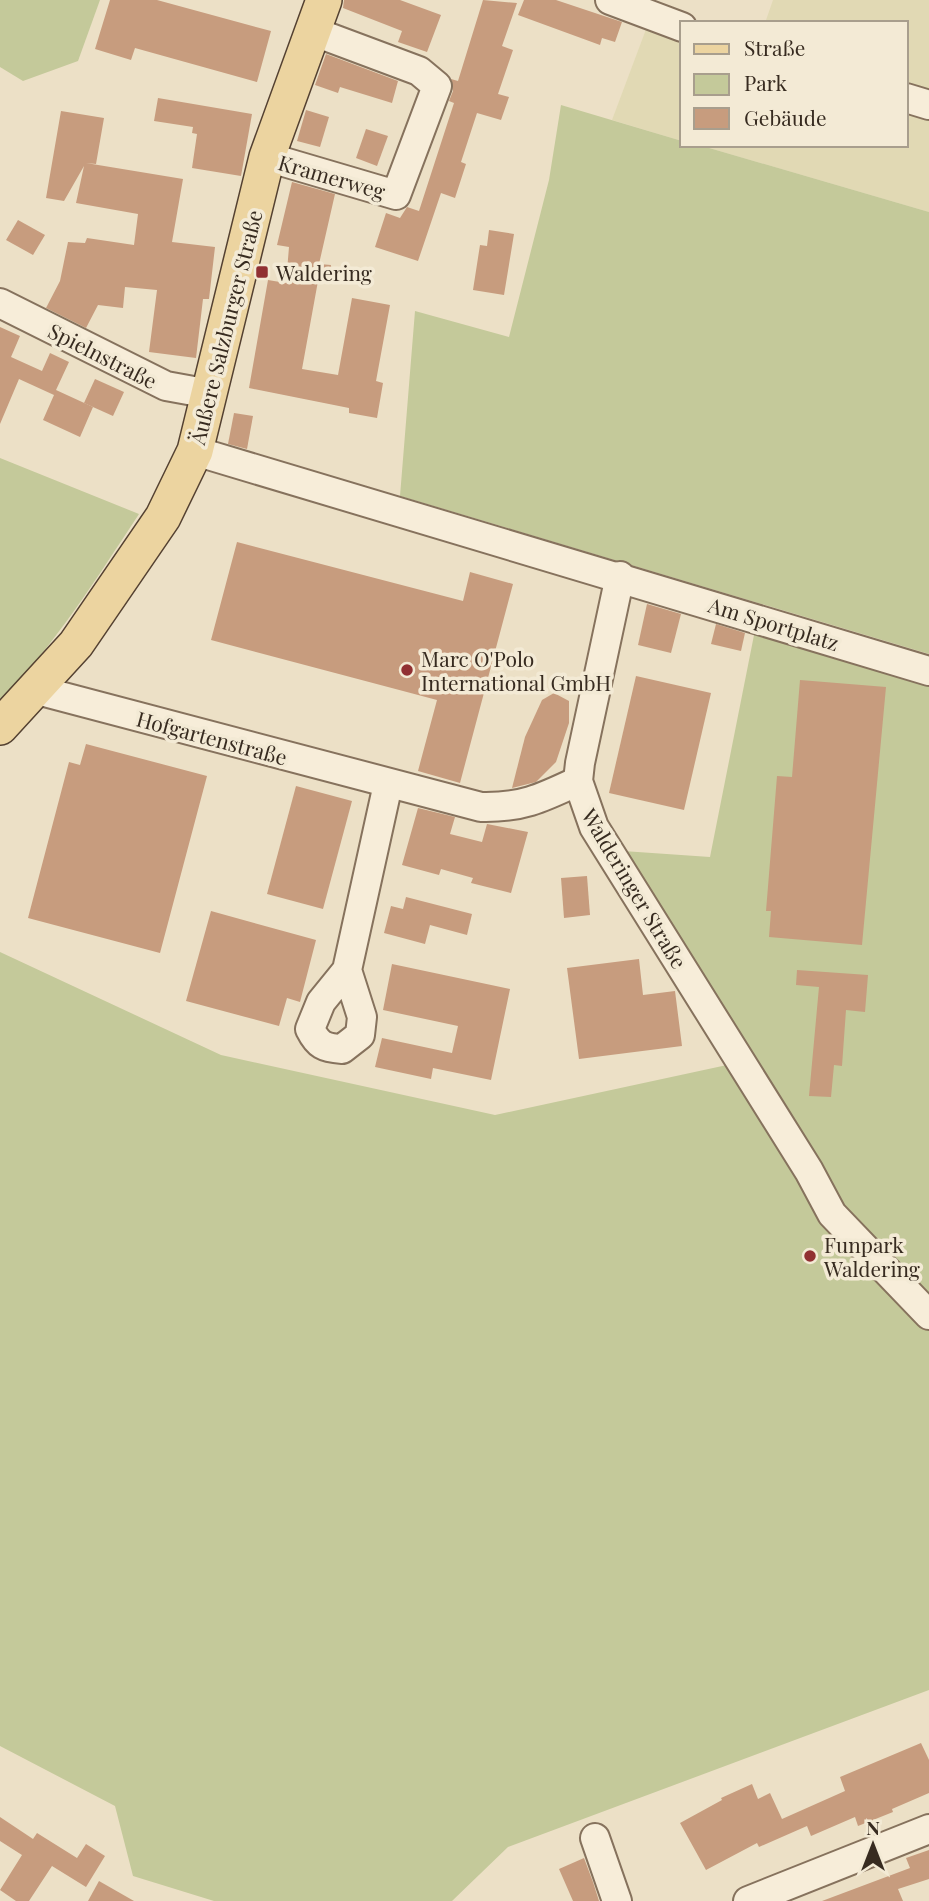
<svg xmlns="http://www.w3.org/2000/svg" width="929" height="1901" font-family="'Playfair Display',serif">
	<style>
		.farmland { fill: #e1d9b4 }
		.green { fill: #c4c99a }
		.building { fill: #c79c7e }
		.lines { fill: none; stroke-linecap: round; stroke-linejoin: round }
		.minor-casing { stroke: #86725d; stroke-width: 32 }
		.major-casing { stroke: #544131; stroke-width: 38 }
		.minor { stroke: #f7edd9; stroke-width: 28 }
		.major { stroke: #ecd4a0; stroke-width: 35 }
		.poi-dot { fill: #913032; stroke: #f3ead5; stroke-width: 2.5 }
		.labels { text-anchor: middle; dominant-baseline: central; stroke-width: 7; stroke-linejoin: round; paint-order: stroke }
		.street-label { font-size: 21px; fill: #372b20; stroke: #f3ead5 }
		.poi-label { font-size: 21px; fill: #372b20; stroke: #f3ead5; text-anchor: start }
	</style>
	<rect width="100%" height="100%" fill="#ece0c6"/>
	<g class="farmland">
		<polygon points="773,0 929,0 929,212 699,145 906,145 906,23 765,23"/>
		<polygon points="651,16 682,27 682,141 612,120"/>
	</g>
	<g class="green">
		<polygon points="0,0 100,0 78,61 23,81 0,67"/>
		<polygon points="561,105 682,141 682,145 699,145 929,212 929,654 400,496 415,311 509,337 549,180"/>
		<path d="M0,458L139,514C96,579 55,645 0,701Z"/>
		<polygon points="756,625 929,677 929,1690 508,1847 452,1901 214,1901 133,1876 115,1806 0,1746 0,952 221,1055 495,1115 727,1065 623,851 710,857"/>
	</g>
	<g class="building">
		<polygon points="110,0 157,0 271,31 257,82 135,48 131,60 95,49"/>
		<polygon points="344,0 400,0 441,15 427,52 398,42 402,31 343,8"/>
		<polygon points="483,0 517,3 502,46 513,50 498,94 509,97 501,120 477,113 461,162 466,164 455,198 441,193 418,261 375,247 386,213 400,218 407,207 419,211 454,103 449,101 453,91 451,79 458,81"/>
		<polygon points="524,0 556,0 622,22 615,42 602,38 600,45 518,15"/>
		<polygon points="326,54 398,81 392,103 340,87 338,93 315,85"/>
		<polygon points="158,98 252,114 241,176 192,168 197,134 192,133 193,127 154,121"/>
		<polygon points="306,110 329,117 320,147 297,141"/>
		<polygon points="61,111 104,118 96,164 86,163 183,179 172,242 215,247 209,299 203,299 196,358 149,352 157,290 125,287 123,308 98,305 86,328 46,308 60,281 68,242 85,243 87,238 134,245 138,214 76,203 84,166 64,201 46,198"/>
		<polygon points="366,129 388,136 377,166 356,158"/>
		<polygon points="292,182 335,194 319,264 331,265 329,282 318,281 302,369 338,375 352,298 390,305 376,381 383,383 377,418 349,413 349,408 249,388 268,280 286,283 289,247 277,245"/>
		<polygon points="18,220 45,235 33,255 6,240"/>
		<polygon points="489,230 514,234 504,295 473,290 480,245 487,246"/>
		<polygon points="0,327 20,336 11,357 42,371 50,353 69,362 56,390 93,407 80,437 43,420 54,395 19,379 0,424"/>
		<polygon points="95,379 124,392 113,416 84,403"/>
		<polygon points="234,413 253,416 247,449 228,444"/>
		<polygon points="237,542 463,601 470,572 513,584 460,783 418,771 437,700 211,640"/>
		<polygon points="647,604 681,614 671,653 638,645"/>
		<polygon points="716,624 745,633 741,651 711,644"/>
		<polygon points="636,676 711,693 684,810 609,793"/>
		<polygon points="800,680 886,687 862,945 769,937 771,911 766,911 777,776 792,777"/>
		<polygon points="554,693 569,701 569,723 556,762 536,782 512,788 525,737 542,700"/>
		<polygon points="86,744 207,776 160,953 28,918 69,762 80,765"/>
		<polygon points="296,786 352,801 323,909 267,894"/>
		<polygon points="418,808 455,817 450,834 482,842 487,824 528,832 511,893 471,883 473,878 441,869 439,875 402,865"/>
		<polygon points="587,876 590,915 564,918 561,878"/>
		<polygon points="406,897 472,914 467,935 430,925 425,944 384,933 391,906 403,909"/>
		<polygon points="211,911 316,940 300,1002 287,998 279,1026 186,1001"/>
		<polygon points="639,959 643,995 675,991 682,1046 579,1059 567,968"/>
		<polygon points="392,964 510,989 491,1080 433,1068 431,1079 375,1067 382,1038 452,1053 458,1026 383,1010"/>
		<polygon points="797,970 868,975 865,1012 846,1010 842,1066 834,1065 831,1097 809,1096 819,987 796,985"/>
		<polygon points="921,1743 929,1760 929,1793 892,1809 893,1812 858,1826 855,1817 811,1836 807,1826 759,1847 757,1843 706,1870 680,1823 722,1800 721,1798 752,1784 758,1799 770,1793 782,1819 845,1791 840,1777"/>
		<polygon points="0,1817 33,1839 37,1833 77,1858 86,1844 105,1856 86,1887 52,1866 29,1901 16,1901 0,1890 22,1855 0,1841"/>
		<polygon points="929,1850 929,1879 898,1889 903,1901 822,1901 910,1868 906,1858"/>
		<polygon points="584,1858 593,1882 599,1901 573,1901 559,1869"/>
		<polygon points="99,1881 134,1901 88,1901"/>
	</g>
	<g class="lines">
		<defs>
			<g id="minor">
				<polyline points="610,0 682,27"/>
				<polyline points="906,98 929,105"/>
				<polyline points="267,157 396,195 437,86 419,71 312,31"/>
				<polyline points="0,303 166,386 210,394"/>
				<polyline points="195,451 929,671"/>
				<polyline points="620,576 580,763 578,781 594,827 809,1171 832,1214 929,1315"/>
				<path d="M37,690L481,807C522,808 542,798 578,781"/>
				<path d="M347,970L362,1017L360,1035L342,1049C324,1048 318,1045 310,1029L321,1002L347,970L388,784"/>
				<polyline points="595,1838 617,1901"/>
				<polyline points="748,1901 929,1829"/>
			</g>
			<polyline id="major" points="0,727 76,644 163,517 195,451 267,157 324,0"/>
		</defs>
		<use href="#minor" class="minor-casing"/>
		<use href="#major" class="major-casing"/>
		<use href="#minor" class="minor"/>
		<use href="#major" class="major"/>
	</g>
	<g class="poi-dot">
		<rect x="255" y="265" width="14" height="14" rx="3.5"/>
		<circle cx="407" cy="670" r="7"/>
		<circle cx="810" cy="1256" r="7"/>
	</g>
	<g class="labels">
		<g class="street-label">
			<text transform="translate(332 176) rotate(16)">Kramerweg</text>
			<text transform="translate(225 327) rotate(-76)">Äußere Salzburger Straße</text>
			<text transform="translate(103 355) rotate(27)">Spielnstraße</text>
			<text transform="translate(774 623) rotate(17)">Am Sportplatz</text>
			<text transform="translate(212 737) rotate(15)">Hofgartenstraße</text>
			<text transform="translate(635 888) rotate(59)">Walderinger Straße</text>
		</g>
		<g class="poi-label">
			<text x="276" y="272">Waldering</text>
			<text x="421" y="658">Marc O'Polo<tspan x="421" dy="24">International GmbH</tspan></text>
			<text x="824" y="1244">Funpark<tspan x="824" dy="24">Waldering</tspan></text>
		</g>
	</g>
	<rect x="680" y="21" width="228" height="126" fill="#f3ead5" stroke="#a89e8d" stroke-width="2"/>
	<rect x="694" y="44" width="35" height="10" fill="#ecd4a0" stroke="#a89e8d" stroke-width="2"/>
	<text x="744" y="56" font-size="21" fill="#372b20">Straße</text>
	<rect x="694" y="74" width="35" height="21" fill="#c4c99a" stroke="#a89e8d" stroke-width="2"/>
	<text x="744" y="91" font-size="21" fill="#372b20">Park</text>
	<rect x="694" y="108" width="35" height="21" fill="#c79c7e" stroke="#a89e8d" stroke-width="2"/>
	<text x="744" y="126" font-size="21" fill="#372b20">Gebäude</text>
	<g transform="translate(873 1845)" stroke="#f3ead5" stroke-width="5" paint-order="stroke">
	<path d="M0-5L12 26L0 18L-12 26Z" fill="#372b20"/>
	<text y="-10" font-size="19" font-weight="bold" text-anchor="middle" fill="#372b20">N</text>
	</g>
</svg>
